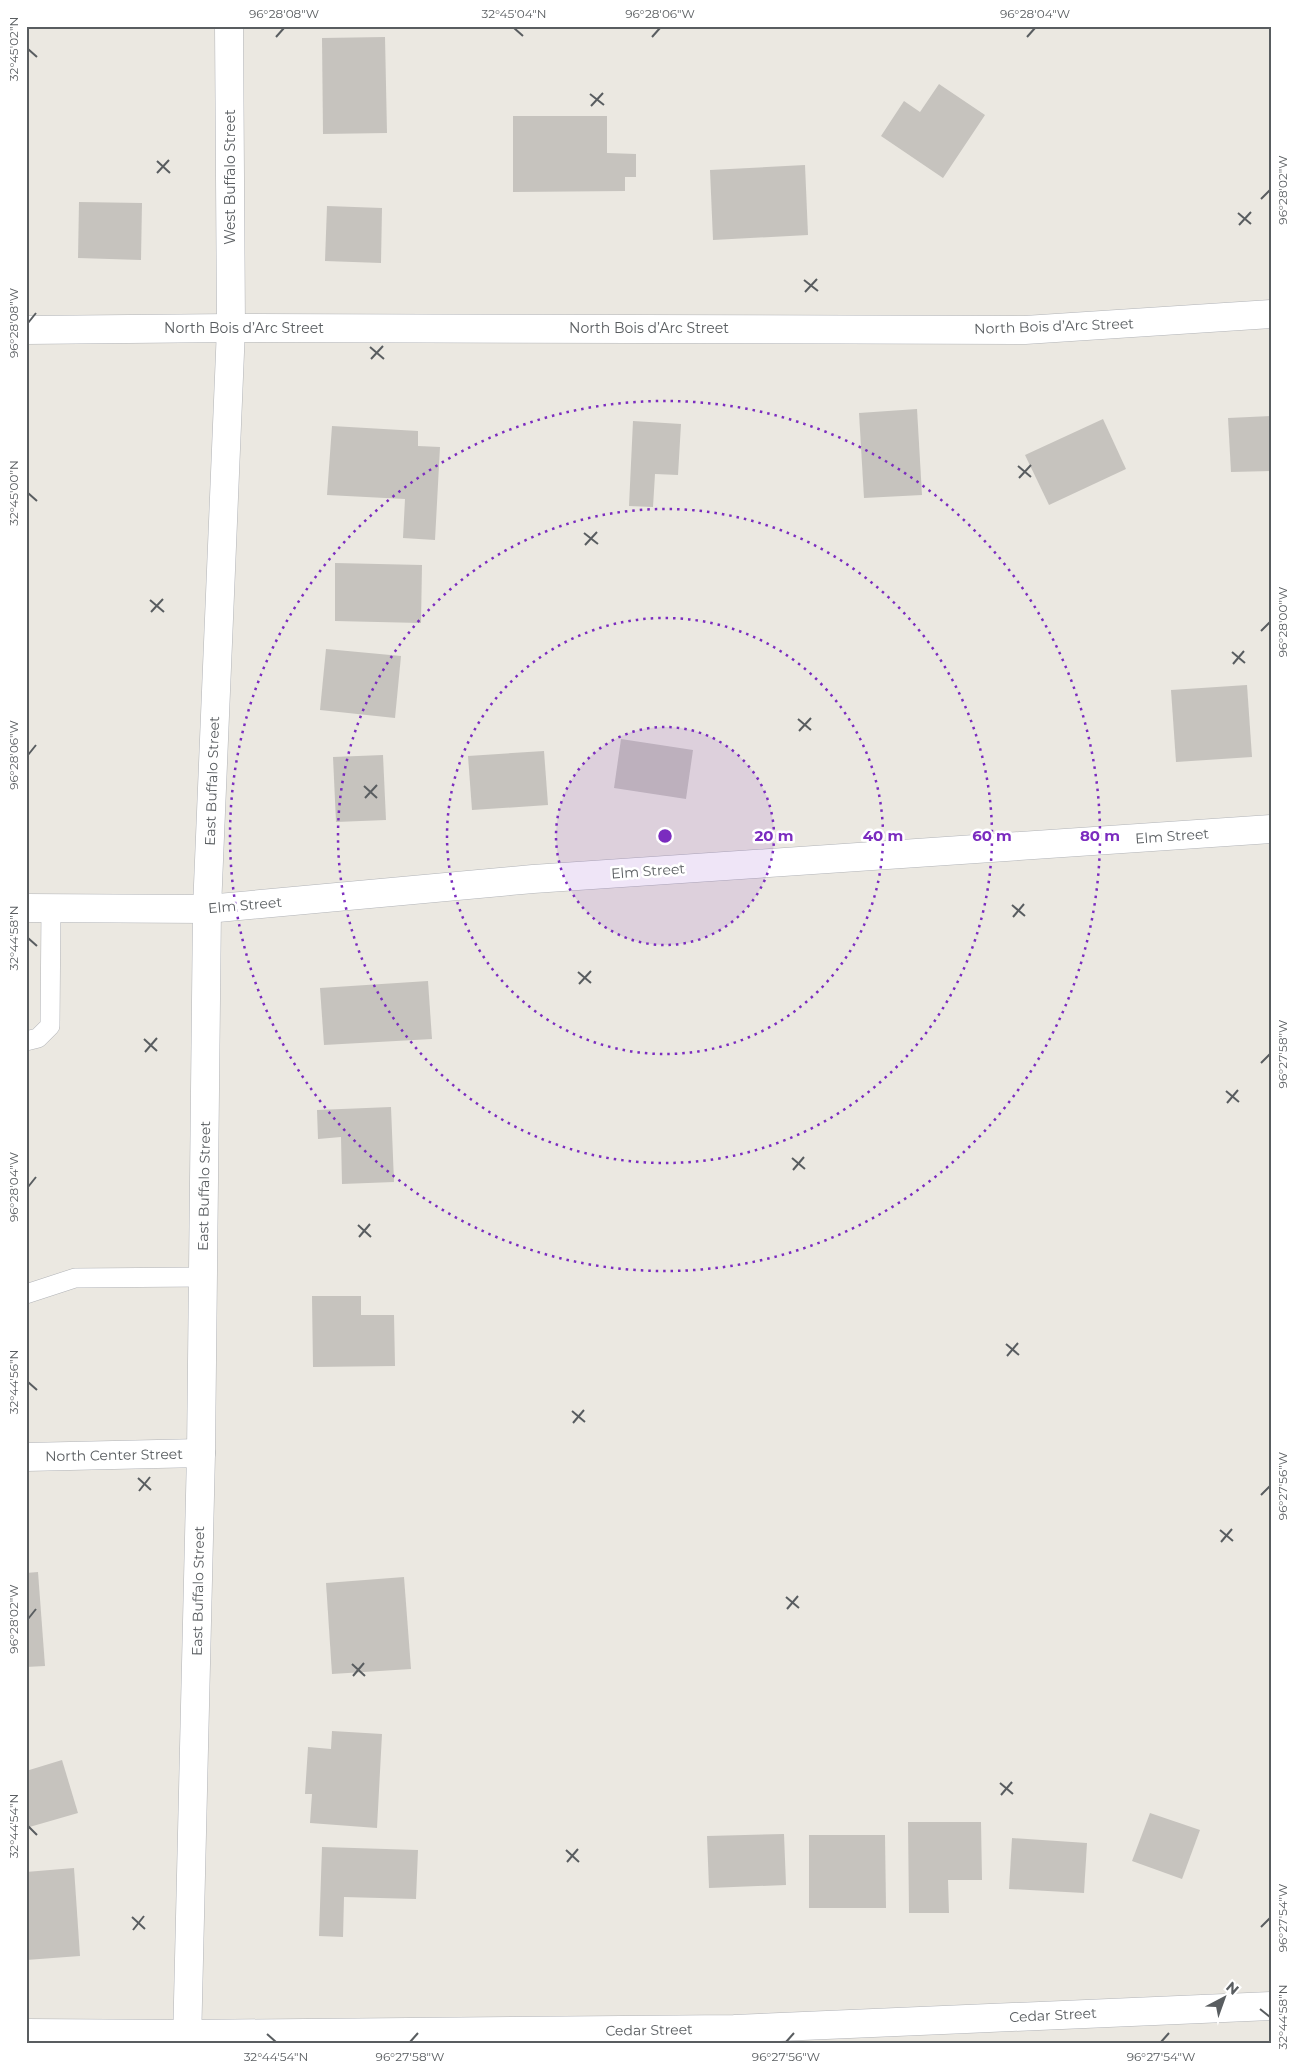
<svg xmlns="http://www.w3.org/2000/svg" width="1297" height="2070" font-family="Montserrat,sans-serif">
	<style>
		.building { fill: #c6c3be }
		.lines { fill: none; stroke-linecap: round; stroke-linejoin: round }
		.lane-casing { stroke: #b1b3b7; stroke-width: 20 }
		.street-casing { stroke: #b1b3b7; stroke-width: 29 }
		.lane { stroke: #fff; stroke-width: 19 }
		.street { stroke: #fff; stroke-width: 28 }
		.ticks { fill: none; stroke: #595d60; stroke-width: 2 }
		.ring { fill: none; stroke: #7b2cbf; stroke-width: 2.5; stroke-dasharray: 2.5 5 }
		.labels { text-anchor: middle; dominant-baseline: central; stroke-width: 5; stroke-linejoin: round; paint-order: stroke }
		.street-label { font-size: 14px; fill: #595d60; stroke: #fff }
		.centre { fill: #7b2cbf; stroke: #fff; stroke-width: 2.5 }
		.ring-label { font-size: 15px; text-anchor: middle; font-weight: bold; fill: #7b2cbf; stroke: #fff; stroke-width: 5; stroke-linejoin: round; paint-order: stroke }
		.neatline { fill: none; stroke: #595d60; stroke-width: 2 }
		.ticks-label { font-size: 12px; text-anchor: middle; fill: #595d60 }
	</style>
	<rect width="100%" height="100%" fill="#ebe8e1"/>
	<g class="building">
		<polygon points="385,37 387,133 323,134 322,38"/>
		<polygon points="939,84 985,115 943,178 881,136 904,101 920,112"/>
		<polygon points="513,116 607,116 607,153 636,154 636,177 625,177 625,191 513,192"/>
		<polygon points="805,165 808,235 713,240 710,170"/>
		<polygon points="79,202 142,203 141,260 78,258"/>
		<polygon points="327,206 382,208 381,263 325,261"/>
		<polygon points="917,409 922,495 864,498 859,413"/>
		<polygon points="1271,416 1271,471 1231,472 1228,418"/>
		<polygon points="1103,419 1126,469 1049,505 1025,455"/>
		<polygon points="633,421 681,424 678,475 655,474 653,507 629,506"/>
		<polygon points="332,426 418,431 418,446 440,447 435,540 403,538 405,499 327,495"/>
		<polygon points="335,563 422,565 421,623 335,621"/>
		<polygon points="326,649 401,656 395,718 320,710"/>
		<polygon points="1247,685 1252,757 1176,762 1171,690"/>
		<polygon points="621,739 693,750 686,799 614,788"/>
		<polygon points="544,751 548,805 472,810 468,756"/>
		<polygon points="383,755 386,820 336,822 333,757"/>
		<polygon points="428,981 432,1039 324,1045 320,988"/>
		<polygon points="391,1107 394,1182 342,1184 341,1137 318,1139 317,1110"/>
		<polygon points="312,1296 361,1296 361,1315 394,1315 395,1366 313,1367"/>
		<polygon points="38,1572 45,1666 26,1667 26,1573"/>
		<polygon points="404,1577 411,1669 332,1674 326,1583"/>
		<polygon points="332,1731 382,1734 377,1828 310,1823 312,1794 305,1794 308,1747 331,1749"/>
		<polygon points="62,1760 78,1813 26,1828 26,1771"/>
		<polygon points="1150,1813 1200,1830 1182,1879 1132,1861"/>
		<polygon points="908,1822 981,1822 982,1880 948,1880 949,1913 909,1913"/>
		<polygon points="784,1834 786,1885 709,1888 707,1836"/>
		<polygon points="809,1835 885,1835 886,1908 809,1908"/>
		<polygon points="1012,1838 1087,1843 1084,1893 1009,1889"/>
		<polygon points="322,1847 418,1850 416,1899 344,1897 343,1937 319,1936"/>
		<polygon points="74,1868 80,1956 26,1960 26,1872"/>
	</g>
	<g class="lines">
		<defs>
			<g id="lane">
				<polyline points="26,1041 38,1038 50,1026 51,908"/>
				<polyline points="26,1294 75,1278 203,1277"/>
			</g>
			<g id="street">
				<polyline points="26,330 231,328 1025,330 1271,314"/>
				<polyline points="26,908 207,909 533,879 1271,829"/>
				<polyline points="26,1457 201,1453"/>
				<polyline points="26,2033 187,2034 734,2029 1271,2006"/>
				<polyline points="187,2044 201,1453 207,909 231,328 229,26"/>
			</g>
		</defs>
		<use href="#lane" class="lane-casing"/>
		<use href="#street" class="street-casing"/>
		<use href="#lane" class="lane"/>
		<use href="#street" class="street"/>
	</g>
	<path class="ticks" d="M514,28L523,36M276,37L284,28M652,37L660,28M1027,37L1035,28M28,49L37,57M590,94L604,105M591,106L603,93M157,161L170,173M157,173L169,160M1261,199L1270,190M1238,213L1251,224M1239,225L1251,212M804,280L818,291M805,292L817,279M28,323L36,313M370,347L384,359M371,359L383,346M1018,466L1031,477M1019,478L1031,465M28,493L37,501M584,533L598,544M585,545L597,532M150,600L164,612M151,612L163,599M1261,631L1270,622M1232,652L1245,663M1233,664L1244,651M798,719L811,730M799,731L811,718M28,755L36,745M364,786L377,798M365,798L377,785M1012,905L1025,916M1013,917L1024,904M28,938L37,946M578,972L591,983M579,984L591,971M144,1039L157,1051M145,1052L157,1038M1261,1063L1270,1054M1226,1091L1239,1102M1227,1103L1238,1090M792,1158L805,1169M793,1170L804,1157M28,1187L36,1177M358,1225L371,1237M359,1237L370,1224M1006,1344L1019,1355M1007,1356L1018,1343M28,1382L37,1390M572,1411L585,1422M573,1423L584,1410M138,1478L151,1490M139,1491L150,1477M1261,1495L1270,1486M1220,1530L1233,1541M1221,1542L1232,1529M786,1597L799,1608M787,1609L798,1596M28,1619L36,1609M352,1664L365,1676M353,1676L364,1663M1000,1783L1013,1794M1001,1795L1012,1782M28,1826L37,1835M566,1850L579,1862M567,1862L578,1849M132,1917L145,1929M1261,1927L1270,1918M133,1930L144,1916M1260,2009L1270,2017M267,2034L276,2042M410,2042L418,2033M786,2042L794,2033M1161,2042L1169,2033"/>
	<circle cx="665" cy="836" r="109" fill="#7b2cbf" fill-opacity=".12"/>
	<g class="ring">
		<circle cx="665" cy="836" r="109"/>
		<circle cx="665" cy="836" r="218"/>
		<circle cx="665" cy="836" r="327"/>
		<circle cx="665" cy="836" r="435"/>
	</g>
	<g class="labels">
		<g class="street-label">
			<text transform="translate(230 177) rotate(-90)">West Buffalo Street</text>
			<text transform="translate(1054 326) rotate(-2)">North Bois d’Arc Street</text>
			<text x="244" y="328">North Bois d’Arc Street</text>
			<text x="649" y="328">North Bois d’Arc Street</text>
			<text transform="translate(212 781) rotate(-88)">East Buffalo Street</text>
			<text transform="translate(1172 836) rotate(-4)">Elm Street</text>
			<text transform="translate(648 871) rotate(-4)">Elm Street</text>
			<text transform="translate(245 905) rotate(-5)">Elm Street</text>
			<text transform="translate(204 1186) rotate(-89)">East Buffalo Street</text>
			<text transform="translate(114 1455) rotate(-1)">North Center Street</text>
			<text transform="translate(198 1591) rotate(-89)">East Buffalo Street</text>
			<text transform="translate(1053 2015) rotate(-3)">Cedar Street</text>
			<text transform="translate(649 2030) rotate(-1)">Cedar Street</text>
		</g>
	</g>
	<circle cx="665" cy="836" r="8" class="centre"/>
	<g class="ring-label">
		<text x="774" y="841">20 m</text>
		<text x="883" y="841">40 m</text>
		<text x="992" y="841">60 m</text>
		<text x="1100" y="841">80 m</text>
	</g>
	<rect width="1297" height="2070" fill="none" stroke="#ffffff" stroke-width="55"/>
	<g transform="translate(1224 1998) rotate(41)" stroke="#ffffff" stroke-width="4" paint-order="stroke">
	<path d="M0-4L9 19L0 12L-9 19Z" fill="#595d60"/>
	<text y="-8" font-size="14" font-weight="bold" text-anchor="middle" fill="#595d60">N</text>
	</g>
	<rect x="28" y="28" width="1242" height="2014" class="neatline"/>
	<g class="ticks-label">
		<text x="284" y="18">96°28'08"W</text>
		<text x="514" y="18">32°45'04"N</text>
		<text x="660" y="18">96°28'06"W</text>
		<text x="1035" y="18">96°28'04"W</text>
		<text transform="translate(14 49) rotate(-90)" y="4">32°45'02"N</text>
		<text transform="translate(1283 190) rotate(-90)" y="4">96°28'02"W</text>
		<text transform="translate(14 323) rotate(-90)" y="4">96°28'08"W</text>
		<text transform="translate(14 493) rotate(-90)" y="4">32°45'00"N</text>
		<text transform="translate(1283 622) rotate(-90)" y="4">96°28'00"W</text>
		<text transform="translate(14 755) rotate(-90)" y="4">96°28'06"W</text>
		<text transform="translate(14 938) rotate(-90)" y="4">32°44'58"N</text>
		<text transform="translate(1283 1054) rotate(-90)" y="4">96°27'58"W</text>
		<text transform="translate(14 1187) rotate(-90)" y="4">96°28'04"W</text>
		<text transform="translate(14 1382) rotate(-90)" y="4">32°44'56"N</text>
		<text transform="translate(1283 1486) rotate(-90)" y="4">96°27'56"W</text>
		<text transform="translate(14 1619) rotate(-90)" y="4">96°28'02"W</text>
		<text transform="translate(14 1826) rotate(-90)" y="4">32°44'54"N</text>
		<text transform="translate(1283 1918) rotate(-90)" y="4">96°27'54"W</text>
		<text transform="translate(1283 2017) rotate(-90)" y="4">32°44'58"N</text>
		<text x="276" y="2061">32°44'54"N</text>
		<text x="410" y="2061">96°27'58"W</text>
		<text x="786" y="2061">96°27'56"W</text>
		<text x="1161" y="2061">96°27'54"W</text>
	</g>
</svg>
